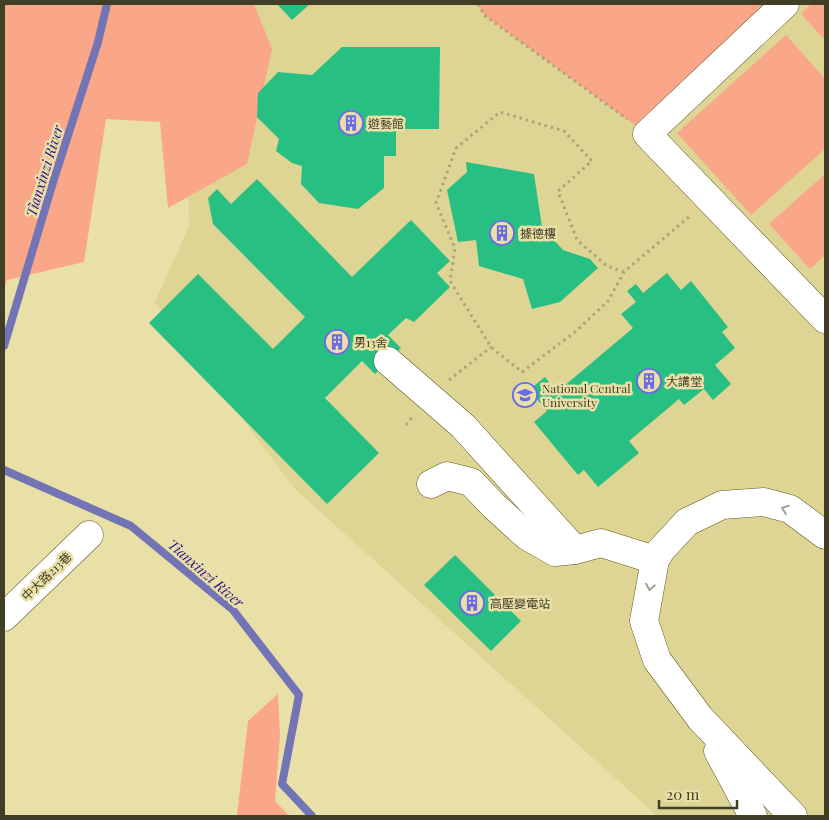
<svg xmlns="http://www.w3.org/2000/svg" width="829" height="820" font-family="'Playfair Display','Noto Sans TC',serif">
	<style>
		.built { fill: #ded494 }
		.green { fill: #faa688 }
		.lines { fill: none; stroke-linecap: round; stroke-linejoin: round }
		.stream { stroke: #7374b6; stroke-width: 8 }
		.building { fill: #28bf82 }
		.minor-casing { stroke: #605823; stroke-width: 29 }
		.path { stroke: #aca579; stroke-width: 3; stroke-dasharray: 2.5 4; stroke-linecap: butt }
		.minor { stroke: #fff; stroke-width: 28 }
		.oneway { stroke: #a09e93 }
		.labels { text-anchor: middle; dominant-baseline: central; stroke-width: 5; stroke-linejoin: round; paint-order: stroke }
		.poi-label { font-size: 12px; fill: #413e27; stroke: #e9e0a8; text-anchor: start }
		.street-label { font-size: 12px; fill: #413e27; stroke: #e9e0a8 }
		.water-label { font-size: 14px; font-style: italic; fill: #2b0a89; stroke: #e9e0a8 }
	</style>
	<rect width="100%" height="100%" fill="#e9e0a8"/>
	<polygon class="built" points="183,4 825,4 825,816 657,816 294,488 155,302 189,226"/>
	<g class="green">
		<polygon points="4,4 254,4 272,49 247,164 168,208 160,122 106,119 84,262 7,280 4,289"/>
		<polygon points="478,4 784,4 647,134 484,15"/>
		<polygon points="811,4 825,4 825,40 801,14"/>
		<polygon points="786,35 825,79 825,149 751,215 677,133"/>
		<polygon points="825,174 825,255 810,269 769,224"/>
		<polygon points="278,694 280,735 275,801 289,816 239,816 237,815 248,721"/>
	</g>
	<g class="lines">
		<g class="stream">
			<polyline points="4,346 54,179 98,42 107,4"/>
			<polyline points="4,470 131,526 233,610 299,695 282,784 312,816"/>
		</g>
	</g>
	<g class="building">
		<polygon points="277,4 310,4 292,20"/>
		<polygon points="342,47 440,47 439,129 396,129 396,156 384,156 384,188 358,209 319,203 301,184 302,166 292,163 276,151 279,139 257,117 258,93 278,72 312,75"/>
		<polygon points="466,162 534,174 542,227 563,250 590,259 598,268 560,302 532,309 523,279 479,266 476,240 458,242 447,190 467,172"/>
		<polygon points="257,179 352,277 411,220 450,261 437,273 450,287 414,322 406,318 388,335 401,348 375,374 362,361 325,398 379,453 327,504 149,323 198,274 273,349 305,317 213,224 208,198 217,189 231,204"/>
		<polygon points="667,273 681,290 691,281 728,327 722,332 735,348 715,365 731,384 713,400 704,389 684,405 679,399 629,441 639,453 598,487 584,470 578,475 534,422 547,411 529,390 545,377 557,392 633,328 621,314 636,302 627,291 636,284 643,293"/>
		<polygon points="455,555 521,621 491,651 424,585"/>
	</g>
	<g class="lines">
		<defs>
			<g id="minor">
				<polyline points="785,4 647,134 825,319"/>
				<polyline points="388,361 463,426 575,550 601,543 655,560"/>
				<polyline points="431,484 447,476 471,482 494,506 527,536 555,552 575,550"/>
				<polyline points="4,617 89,535"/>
				<polyline points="718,751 753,816"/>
				<polyline points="793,816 700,718 657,660 644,621 655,560 661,550 687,522 722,505 764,502 790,509 825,535"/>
			</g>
		</defs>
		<use href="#minor" class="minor-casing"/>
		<g class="path">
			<polyline points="478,4 484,15 627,119"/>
			<polyline points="624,272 607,266 577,240 558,191 592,161 564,131 500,112 456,148 436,203 455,248 450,281 491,347 522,372 575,332 608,301 624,272 691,215"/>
			<polyline points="449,380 491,347"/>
			<polyline points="406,425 413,416"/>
		</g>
		<use href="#minor" class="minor"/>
	</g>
	<defs><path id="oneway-chevron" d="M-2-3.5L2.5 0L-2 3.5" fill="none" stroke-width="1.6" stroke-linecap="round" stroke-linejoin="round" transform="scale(1.25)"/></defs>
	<g class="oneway">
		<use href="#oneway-chevron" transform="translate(785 509) rotate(-161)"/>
		<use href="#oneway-chevron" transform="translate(650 587) rotate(100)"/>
	</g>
	<defs>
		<symbol id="building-ring" viewBox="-11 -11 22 22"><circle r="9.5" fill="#e9e0a8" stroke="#6c6ae4" stroke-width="1.5"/><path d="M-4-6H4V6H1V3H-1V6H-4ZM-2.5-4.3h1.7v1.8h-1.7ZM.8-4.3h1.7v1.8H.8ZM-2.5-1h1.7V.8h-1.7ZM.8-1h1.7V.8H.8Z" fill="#6c6ae4"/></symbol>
		<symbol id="university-ring" viewBox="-11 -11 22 22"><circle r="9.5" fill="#e9e0a8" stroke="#6c6ae4" stroke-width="1.5"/><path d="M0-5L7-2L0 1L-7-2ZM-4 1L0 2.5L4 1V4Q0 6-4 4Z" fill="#6c6ae4"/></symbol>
	</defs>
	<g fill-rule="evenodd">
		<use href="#building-ring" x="337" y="109" width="28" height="28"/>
		<use href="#building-ring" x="488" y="219" width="28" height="28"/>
		<use href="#building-ring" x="323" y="328" width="28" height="28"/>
		<use href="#building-ring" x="635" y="367" width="28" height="28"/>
		<use href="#university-ring" x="511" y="381" width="28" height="28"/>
		<use href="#building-ring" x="458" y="589" width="28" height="28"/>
	</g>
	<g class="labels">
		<g class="poi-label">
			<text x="368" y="123">遊藝館</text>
			<text x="520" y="233">據德樓</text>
			<text x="354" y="342">男13舍</text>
			<text x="666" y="381">大講堂</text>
			<text x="542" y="388">National Central<tspan x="542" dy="14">University</tspan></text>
			<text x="490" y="603">高壓變電站</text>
		</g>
		<g class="street-label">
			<text transform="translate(46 576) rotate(-44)">中大路213巷</text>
		</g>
		<g class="water-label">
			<text transform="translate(44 171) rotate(-73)">Tianxinzi River</text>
			<text transform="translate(206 573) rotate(41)">Tianxinzi River</text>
		</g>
	</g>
	<rect width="829" height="820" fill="none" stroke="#413e27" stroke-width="10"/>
	<path d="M659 800v8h78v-8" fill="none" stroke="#413e27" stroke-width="2.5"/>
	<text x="666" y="800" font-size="15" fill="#413e27" stroke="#e9e0a8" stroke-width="4" paint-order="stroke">20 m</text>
</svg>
